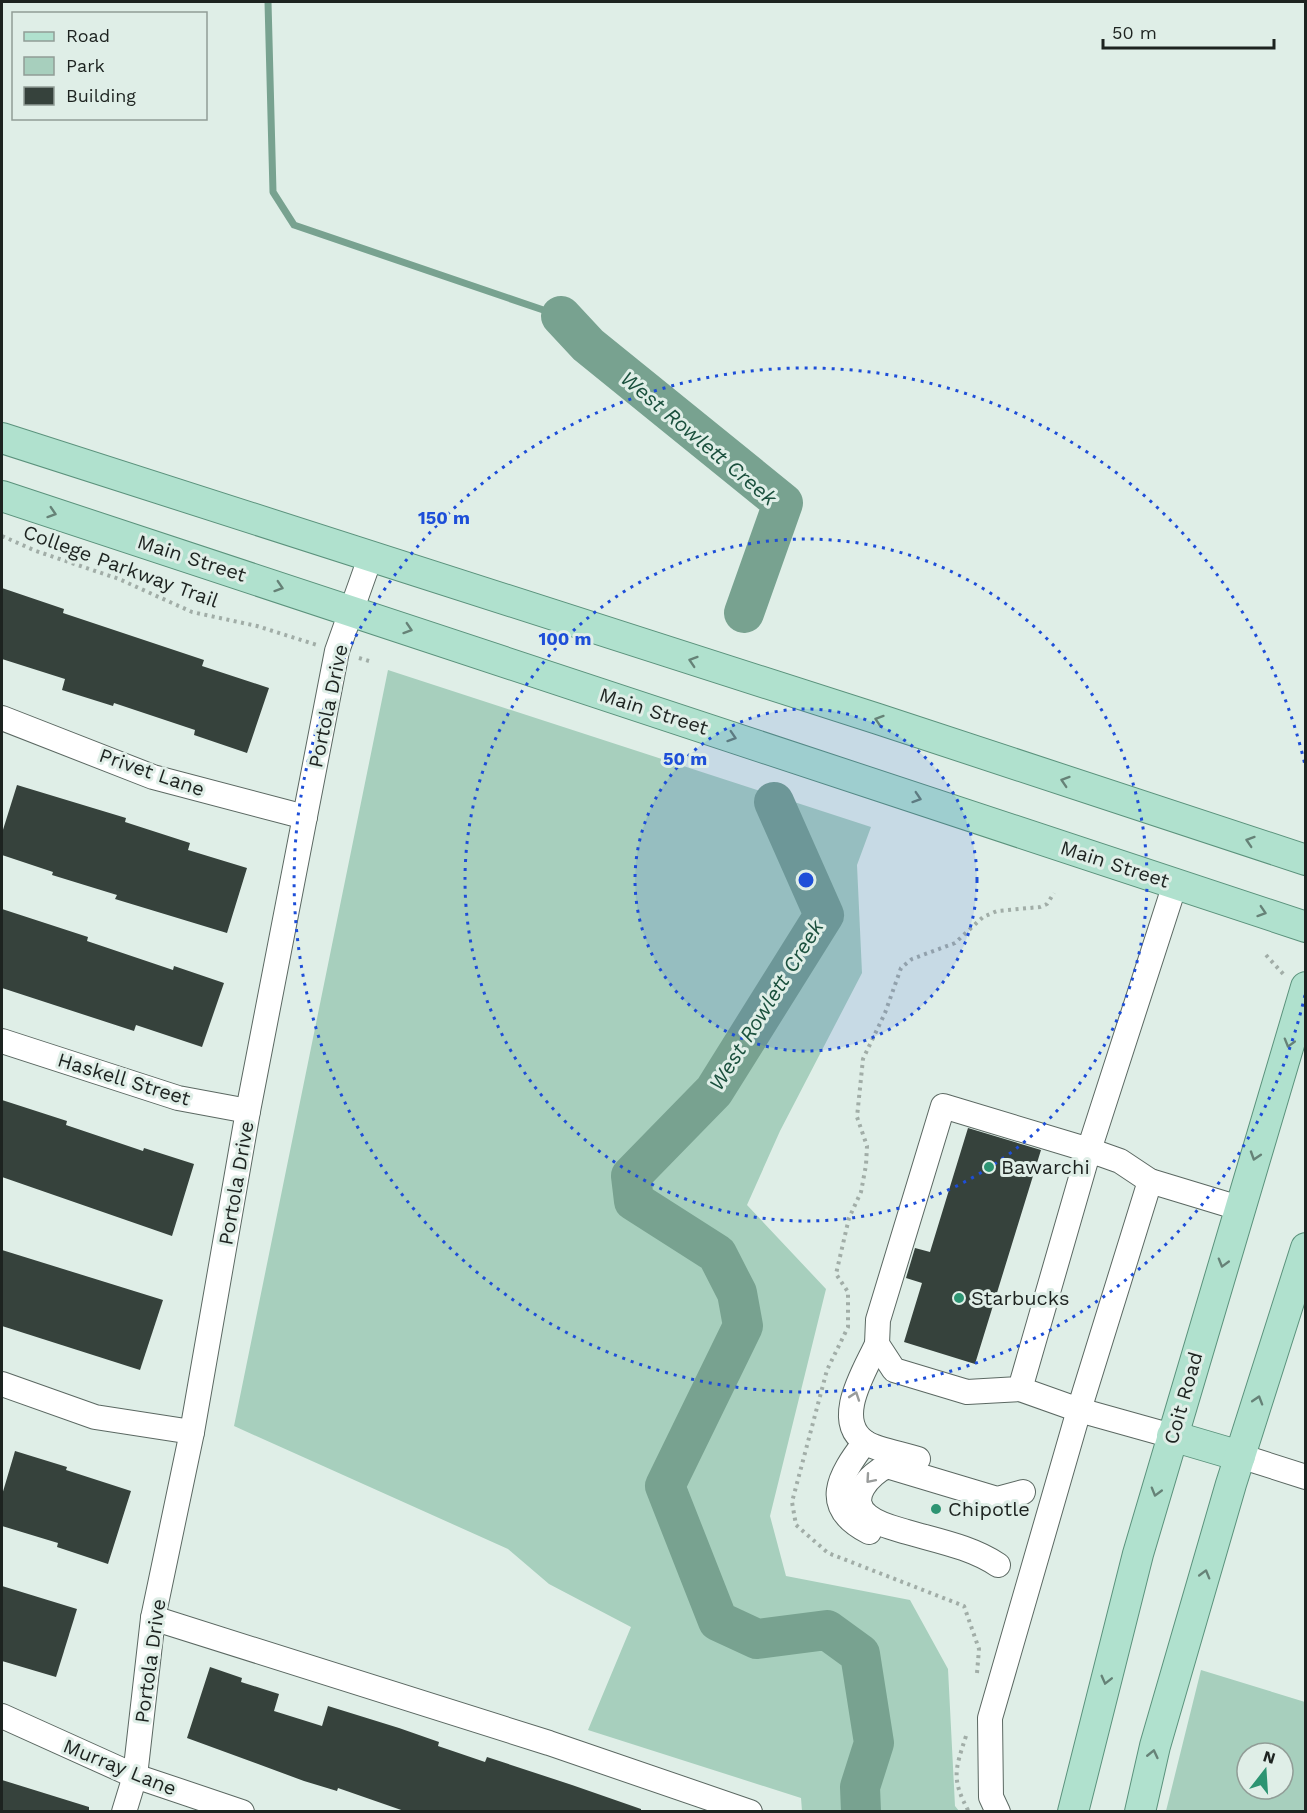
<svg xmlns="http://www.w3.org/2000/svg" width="1307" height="1813" font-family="'Work Sans',sans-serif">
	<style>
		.green { fill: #a7cfbd; fill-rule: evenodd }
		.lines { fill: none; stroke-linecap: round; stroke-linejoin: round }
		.stream { stroke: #78a290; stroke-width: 7 }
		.river { stroke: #78a290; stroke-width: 40 }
		.building { fill: #36423c }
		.minor-casing { stroke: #5b6862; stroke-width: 26 }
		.major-casing { stroke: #5b927c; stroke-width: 32 }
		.path { stroke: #a1ada7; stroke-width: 4; stroke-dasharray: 3 4.5; stroke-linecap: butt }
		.minor { stroke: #fff; stroke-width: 24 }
		.major { stroke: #b0e1ce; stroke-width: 30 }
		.oneway { stroke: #668277 }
		.oneway2 { stroke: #999c9b }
		.ring { fill: none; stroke: #1d4ed8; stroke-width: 3; stroke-dasharray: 3 6 }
		.poi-dot { fill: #2d9472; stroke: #dfeee7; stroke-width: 2 }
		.labels { text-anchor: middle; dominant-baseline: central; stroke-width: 6; stroke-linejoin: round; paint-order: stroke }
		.street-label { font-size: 20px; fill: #1d2320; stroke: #dfeee7 }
		.poi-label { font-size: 20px; fill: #1d2320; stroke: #dfeee7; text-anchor: start }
		.water-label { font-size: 21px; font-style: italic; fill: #1a503d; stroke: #dfeee7 }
		.centre { fill: #1d4ed8; stroke: #dfeee7; stroke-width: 3 }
		.ring-label { font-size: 18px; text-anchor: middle; font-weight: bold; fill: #1d4ed8; stroke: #dfeee7; stroke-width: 6; stroke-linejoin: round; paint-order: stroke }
	</style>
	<rect width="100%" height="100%" fill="#dfeee7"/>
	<g class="green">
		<polygon points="388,670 871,827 857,865 862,973 780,1131 747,1205 826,1289 770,1516 786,1576 910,1600 948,1669 955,1806 959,1811 802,1811 801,1798 588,1730 631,1627 549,1584 508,1549 234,1426"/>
		<path d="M1201,1670L1305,1702V1811H1166ZM1247,1753H1283V1789H1247Z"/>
	</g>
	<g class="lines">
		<polyline class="stream" points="268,2 273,192 294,225 561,316"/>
		<g class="river">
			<polyline points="561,316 588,345 783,503 744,613"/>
			<polyline points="774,802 824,915 714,1091 631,1176 634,1201 717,1254 737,1293 743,1326 665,1486 718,1621 757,1639 827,1630 860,1654 874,1743 860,1787 861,1812"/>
		</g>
	</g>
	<g class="building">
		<polygon points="2,588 64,609 63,613 204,660 202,666 269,688 247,753 194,735 195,730 114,703 113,706 62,690 65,679 2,659"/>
		<polygon points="17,785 126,818 125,822 190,843 188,850 247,868 227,933 115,899 117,895 52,875 53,872 2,855 2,833"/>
		<polygon points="2,909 88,937 87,941 173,970 174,966 224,983 202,1047 136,1025 134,1031 2,988"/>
		<polygon points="2,1100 67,1121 66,1125 143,1151 144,1148 194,1164 172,1236 2,1177"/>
		<polygon points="968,1128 1041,1150 975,1364 904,1342 922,1283 906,1278 915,1248 930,1252"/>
		<polygon points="2,1250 163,1300 140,1370 2,1326"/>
		<polygon points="15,1451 67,1467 66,1470 131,1491 108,1564 57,1547 58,1543 2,1526 2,1495"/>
		<polygon points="2,1586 77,1609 56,1677 2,1661"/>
		<polygon points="210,1667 242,1678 241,1682 279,1694 274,1711 322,1726 328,1706 399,1728 439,1742 438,1746 485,1762 487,1757 572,1785 641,1809 641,1812 407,1812 338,1788 337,1791 304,1781 187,1738"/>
		<polygon points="2,1780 89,1807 89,1812 2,1812"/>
	</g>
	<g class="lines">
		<defs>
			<g id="minor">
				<polyline points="2,718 153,777 305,817"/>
				<polyline points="1175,884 1089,1150 1020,1389 967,1392 894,1370 877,1344 878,1320 943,1106 1089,1150 1120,1161 1150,1181 1239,1208"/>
				<polyline points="2,1041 178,1098 248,1111"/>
				<path d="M877,1344C866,1369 832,1420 865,1442C876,1450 904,1454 918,1459"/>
				<polyline points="2,1384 95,1417 192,1432"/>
				<polyline points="1020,1389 1079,1410 1172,1436"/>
				<path d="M865,1442C839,1476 820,1507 869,1532"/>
				<polyline points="1240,1456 1306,1477"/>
				<path d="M998,1565C971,1547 938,1541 907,1532C894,1528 879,1525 868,1516C846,1499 870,1474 887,1466L997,1499L1023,1492"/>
				<polyline points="153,1618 549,1743 750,1812"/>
				<polyline points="2,1716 135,1776 242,1812"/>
				<polyline points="124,1812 135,1776 153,1618 192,1432 248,1111 337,651 370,558"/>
				<polyline points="998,1812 991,1797 990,1718 1079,1410 1150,1181"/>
			</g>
			<g id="major">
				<polyline points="2,438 878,719 1306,860"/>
				<polyline points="2,496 1306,927"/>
				<polyline points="1172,1436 1240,1456"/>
				<polyline points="1073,1812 1138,1554 1306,987"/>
				<polyline points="1140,1812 1155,1746 1231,1484 1306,1248"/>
			</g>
		</defs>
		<use href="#minor" class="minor-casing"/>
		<use href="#major" class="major-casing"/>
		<g class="path">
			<polyline points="2,536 36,551 119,579 192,612 257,626 317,645"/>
			<polyline points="359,658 369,661"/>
			<polyline points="1266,955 1285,976"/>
			<polyline points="977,1673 979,1649 964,1606 828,1553 796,1525 792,1502 827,1370 848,1327 848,1292 836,1274 849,1218 861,1192 866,1165 867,1146 857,1117 863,1059 885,1013 901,968 912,959 955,943 983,917 997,911 1040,907 1047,904 1054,893"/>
			<path d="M966,1736C955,1770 951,1779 969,1812"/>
		</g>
		<use href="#minor" class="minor"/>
		<use href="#major" class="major"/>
	</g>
	<defs><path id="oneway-chevron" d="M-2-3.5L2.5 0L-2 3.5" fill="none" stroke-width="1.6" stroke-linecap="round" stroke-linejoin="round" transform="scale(1.5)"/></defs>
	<g class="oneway">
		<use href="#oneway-chevron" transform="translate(52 513) rotate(18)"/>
		<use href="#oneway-chevron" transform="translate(279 587) rotate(18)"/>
		<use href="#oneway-chevron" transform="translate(408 629) rotate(18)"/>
		<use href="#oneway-chevron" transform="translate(693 661) rotate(-162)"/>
		<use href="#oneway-chevron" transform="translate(879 720) rotate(-162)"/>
		<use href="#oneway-chevron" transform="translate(732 737) rotate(18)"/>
		<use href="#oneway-chevron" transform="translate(1065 781) rotate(-162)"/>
		<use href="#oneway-chevron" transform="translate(917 798) rotate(18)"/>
		<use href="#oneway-chevron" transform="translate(1250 841) rotate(-162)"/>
		<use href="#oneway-chevron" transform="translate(1262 912) rotate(18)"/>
		<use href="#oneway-chevron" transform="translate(1289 1043) rotate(106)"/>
		<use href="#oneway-chevron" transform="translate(1255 1156) rotate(108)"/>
		<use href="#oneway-chevron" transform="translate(1223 1263) rotate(106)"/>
		<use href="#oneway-chevron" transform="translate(1258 1400) rotate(-73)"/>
		<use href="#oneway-chevron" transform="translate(1156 1492) rotate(106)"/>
		<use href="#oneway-chevron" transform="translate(1205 1574) rotate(-74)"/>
		<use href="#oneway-chevron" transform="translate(1106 1680) rotate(104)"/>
		<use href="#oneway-chevron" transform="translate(1153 1754) rotate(-77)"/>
	</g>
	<g class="oneway2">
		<use href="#oneway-chevron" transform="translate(855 1396) rotate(-71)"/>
		<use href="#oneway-chevron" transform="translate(870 1479) rotate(131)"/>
	</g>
	<circle cx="806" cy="880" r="171" fill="#1d4ed8" fill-opacity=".12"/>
	<g class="ring">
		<circle cx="806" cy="880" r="171"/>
		<circle cx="806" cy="880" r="341"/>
		<path d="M1305 995A512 512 0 1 1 1305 765"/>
	</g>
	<g class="poi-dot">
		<circle cx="989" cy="1167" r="6"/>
		<circle cx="959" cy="1298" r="6"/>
		<circle cx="936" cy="1509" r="6"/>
	</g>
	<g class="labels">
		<g class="street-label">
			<text transform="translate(192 558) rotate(18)">Main Street</text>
			<text transform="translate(121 566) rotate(20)">College Parkway Trail</text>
			<text transform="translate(328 706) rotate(-78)">Portola Drive</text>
			<text transform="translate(654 711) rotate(18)">Main Street</text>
			<text transform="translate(152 772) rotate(19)">Privet Lane</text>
			<text transform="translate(1115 864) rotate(18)">Main Street</text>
			<text transform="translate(124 1079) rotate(17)">Haskell Street</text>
			<text transform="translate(236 1183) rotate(-80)">Portola Drive</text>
			<text transform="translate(1183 1398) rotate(-74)">Coit Road</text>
			<text transform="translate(150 1661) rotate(-82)">Portola Drive</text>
			<text transform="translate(120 1767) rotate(22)">Murray Lane</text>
		</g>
		<g class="poi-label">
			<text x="1001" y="1167">Bawarchi</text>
			<text x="971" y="1298">Starbucks</text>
			<text x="948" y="1509">Chipotle</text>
		</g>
		<g class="water-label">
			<text transform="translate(699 438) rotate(40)">West Rowlett Creek</text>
			<text transform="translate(766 1005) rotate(-58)">West Rowlett Creek</text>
		</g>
	</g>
	<circle cx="806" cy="880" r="9" class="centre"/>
	<g class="ring-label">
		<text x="444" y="524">150 m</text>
		<text x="565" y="645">100 m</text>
		<text x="685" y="765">50 m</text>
	</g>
	<rect width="1307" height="1813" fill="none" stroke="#1d2320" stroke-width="6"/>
	<rect x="12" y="12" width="195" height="108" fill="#dfeee7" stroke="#919d97" stroke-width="1.5"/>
	<rect x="24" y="32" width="30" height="9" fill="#b0e1ce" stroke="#919d97" stroke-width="1.5"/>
	<text x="66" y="42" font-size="18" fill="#1d2320">Road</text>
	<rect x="24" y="57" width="30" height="18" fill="#a7cfbd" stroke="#919d97" stroke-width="1.5"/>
	<text x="66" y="72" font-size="18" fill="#1d2320">Park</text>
	<rect x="24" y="87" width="30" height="18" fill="#36423c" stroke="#919d97" stroke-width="1.5"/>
	<text x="66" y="102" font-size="18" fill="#1d2320">Building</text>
	<g transform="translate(1265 1771) rotate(17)"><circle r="28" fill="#dfeee7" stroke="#919d97" stroke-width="1.5"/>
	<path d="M0-4.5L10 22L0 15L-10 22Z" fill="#2d9472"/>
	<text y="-9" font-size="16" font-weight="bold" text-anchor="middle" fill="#1d2320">N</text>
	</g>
	<path d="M1103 39v9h171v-9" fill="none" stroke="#1d2320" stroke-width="3"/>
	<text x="1112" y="39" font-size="18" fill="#1d2320" stroke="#dfeee7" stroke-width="4.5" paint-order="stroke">50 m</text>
</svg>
